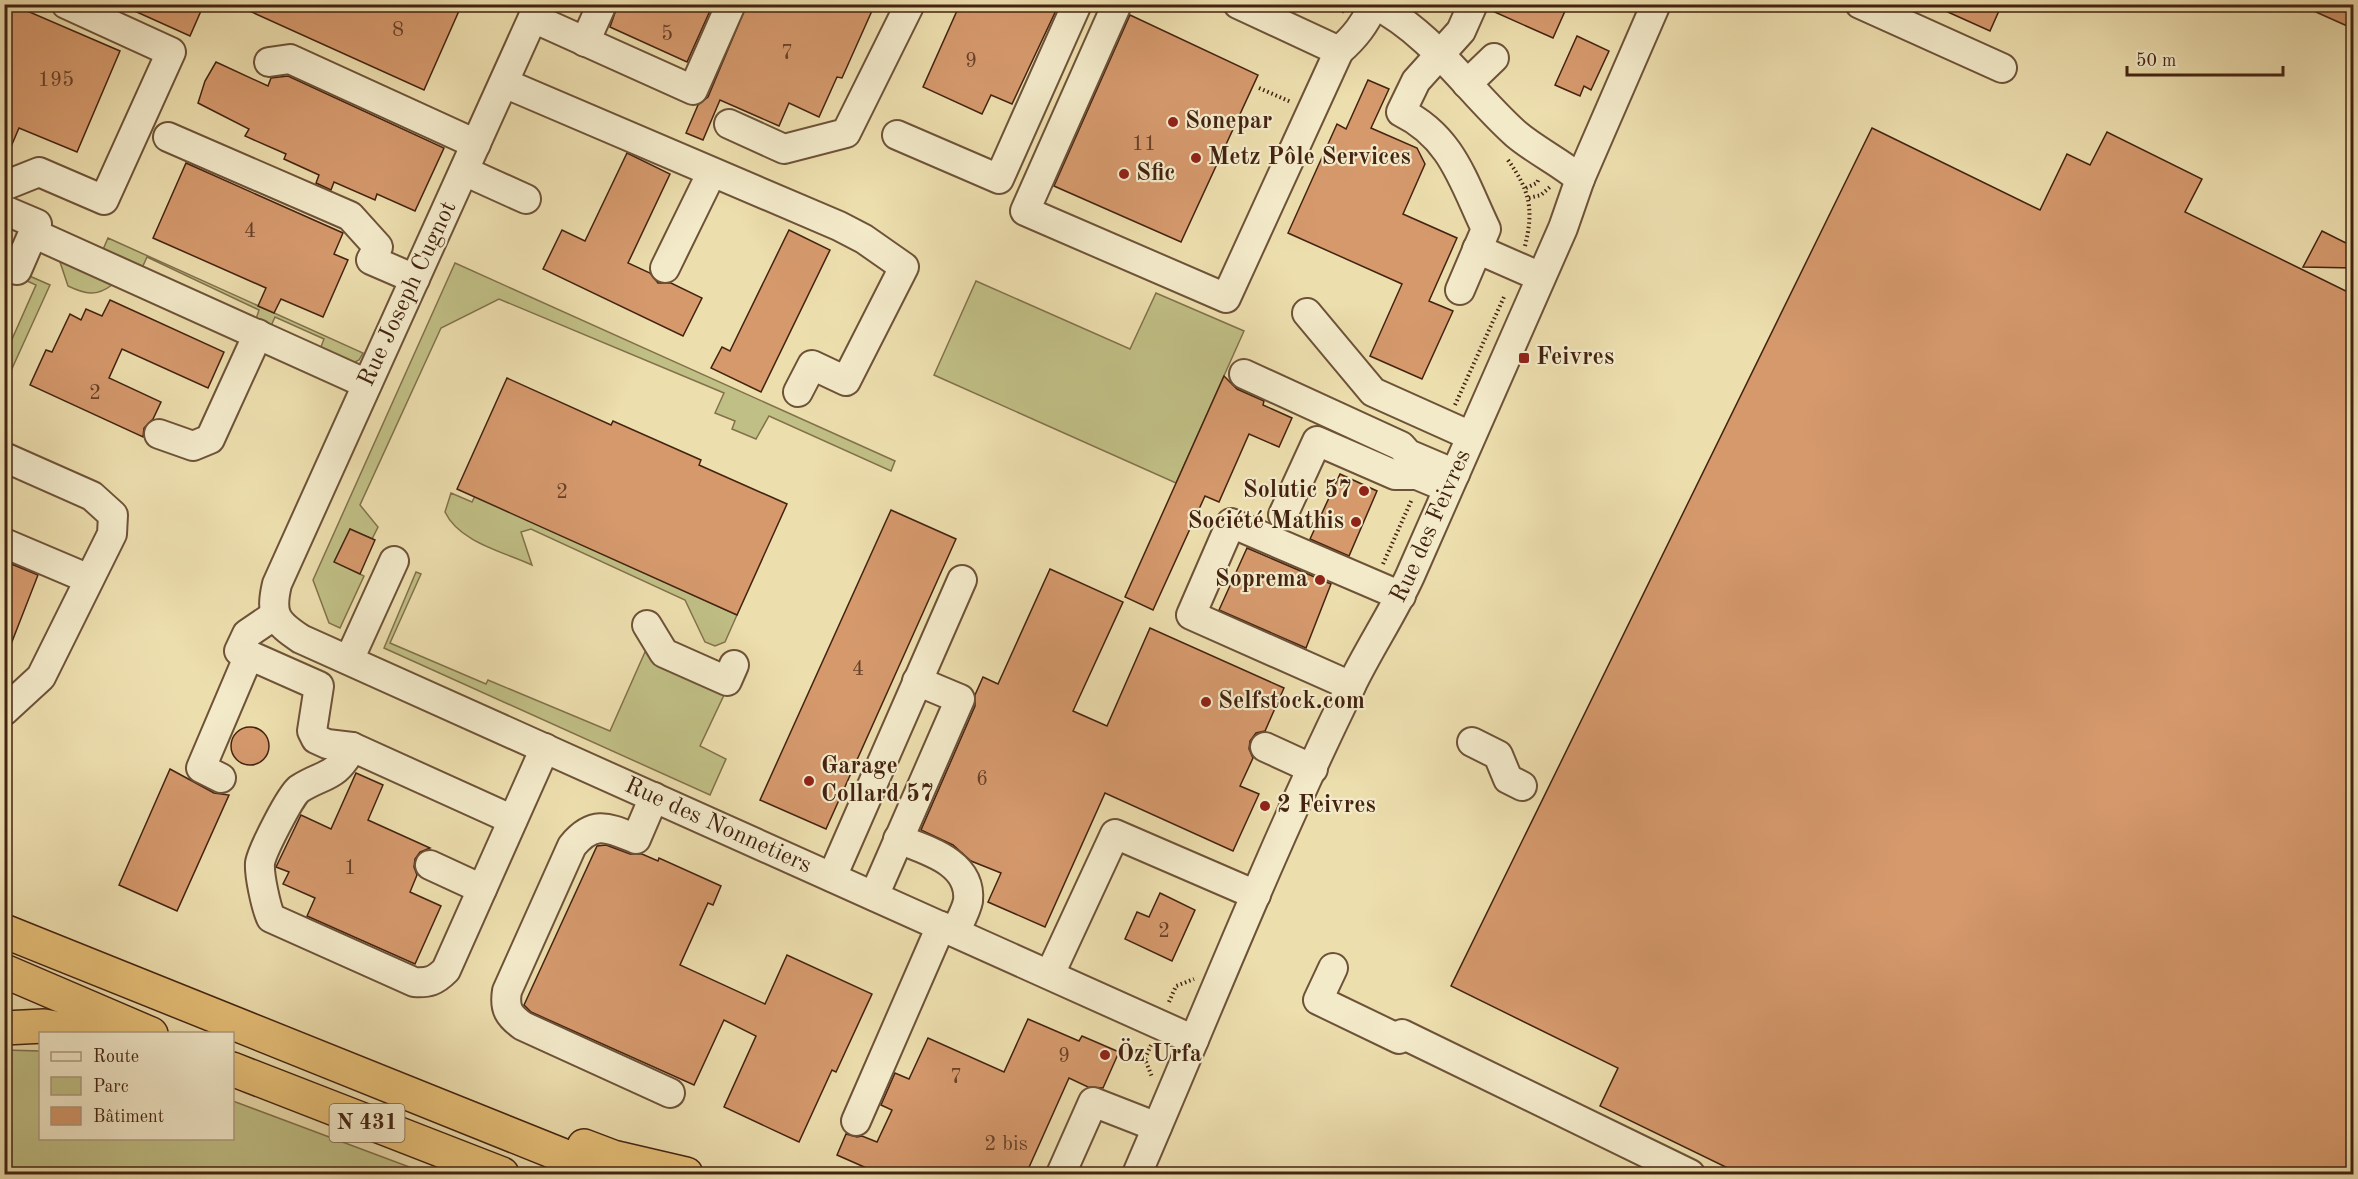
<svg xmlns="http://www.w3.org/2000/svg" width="2358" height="1179" font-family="'Old Standard TT',serif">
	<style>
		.green { fill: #c0bf85; stroke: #82714b; stroke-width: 1.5 }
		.building { fill: #d5996c; stroke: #432311; stroke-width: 1.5 }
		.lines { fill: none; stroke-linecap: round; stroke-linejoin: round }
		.minor-casing { stroke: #6e5238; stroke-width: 32 }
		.highway-casing { stroke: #432311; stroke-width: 36 }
		.path { stroke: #432311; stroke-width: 4; stroke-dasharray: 1.5 3; stroke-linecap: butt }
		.minor { stroke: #f3eaca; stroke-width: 28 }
		.highway { stroke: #e6bf77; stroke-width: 33 }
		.poi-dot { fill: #8f2418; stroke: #f3eaca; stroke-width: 2 }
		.labels { text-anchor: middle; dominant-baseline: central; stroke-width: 4.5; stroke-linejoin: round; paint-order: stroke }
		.number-label { font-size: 21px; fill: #684028 }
		.shield { fill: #f3eaca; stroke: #785f48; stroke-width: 1.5 }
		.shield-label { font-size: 22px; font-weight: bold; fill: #432311 }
		.poi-label { font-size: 24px; font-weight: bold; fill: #432311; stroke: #f3eaca; text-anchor: start }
		.street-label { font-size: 24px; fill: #432311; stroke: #f3eaca }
	</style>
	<rect width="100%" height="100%" fill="#eddeae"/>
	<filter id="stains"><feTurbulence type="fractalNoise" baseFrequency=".00333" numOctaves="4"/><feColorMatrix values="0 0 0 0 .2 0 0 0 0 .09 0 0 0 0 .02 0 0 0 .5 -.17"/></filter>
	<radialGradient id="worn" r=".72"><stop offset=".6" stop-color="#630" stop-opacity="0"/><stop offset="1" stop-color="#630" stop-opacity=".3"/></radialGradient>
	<g class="green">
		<polygon points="108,238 363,353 359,360 353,363 319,352 324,339 275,317 271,326 256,319 259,310 147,257 142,268 101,254"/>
		<path d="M59,259L113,282L112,285C96,297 85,294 68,286Z"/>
		<polygon points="455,263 895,461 891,471 769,416 756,439 732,429 735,421 715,413 724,393 499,299 441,328 360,505 378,527 372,539 350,529 335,562 364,576 340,628 329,623 313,580"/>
		<polygon points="25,274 50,285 5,384 5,355 36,285 23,279"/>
		<polygon points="976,281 1130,349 1156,293 1244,331 1176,483 934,375"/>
		<path d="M451,493L472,502L475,496L737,615L725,642L715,646L705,642L685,600L531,529L521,532L532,565C504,552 459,542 445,512Z"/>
		<polygon points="416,572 421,574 390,643 486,684 488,680 610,731 645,652 724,688 724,695 700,746 726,759 710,795 384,648"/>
		<polygon points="5,1050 40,1051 40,1138 232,1138 233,1101 428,1174 5,1174"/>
	</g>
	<g class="building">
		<polygon points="4,4 11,4 120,51 77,152 19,128 4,163"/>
		<polygon points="119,4 204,4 190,36"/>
		<polygon points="234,4 462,4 424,90"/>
		<polygon points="618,4 713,4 687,62 610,27"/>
		<polygon points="747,4 875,4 842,78 837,77 819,117 789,103 779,126 720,100 703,140 686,133 698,105 708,97"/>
		<polygon points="960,4 1059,4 1012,104 991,95 982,114 923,87"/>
		<polygon points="1489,4 1551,4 1565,11 1553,38 1488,9"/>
		<polygon points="1930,4 2002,4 1990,31"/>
		<polygon points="2298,4 2354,4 2354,29"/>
		<polygon points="1130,15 1258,75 1181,242 1054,186"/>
		<polygon points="1577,36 1609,51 1591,90 1584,86 1580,96 1555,85"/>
		<polygon points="216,62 268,86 271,78 288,76 444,148 415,211 377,194 375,200 334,182 331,190 316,183 319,175 284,159 286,154 245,136 249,129 198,103 205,81"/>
		<polygon points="1368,80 1389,89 1371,128 1417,148 1425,164 1403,214 1457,238 1429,301 1453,311 1422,379 1370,356 1402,284 1288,233 1337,124 1346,129"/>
		<polygon points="1872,128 2040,210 2067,154 2090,165 2107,132 2202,179 2185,212 2354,295 2354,1174 1740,1174 1600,1106 1618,1068 1451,986"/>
		<polygon points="627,153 670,174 628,263 650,273 658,283 671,283 702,298 683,336 543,269 562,230 585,241"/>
		<polygon points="186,163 343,233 334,254 348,260 323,317 281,299 274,313 258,306 266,288 153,238"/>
		<polygon points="789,230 830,250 761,392 711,368 722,347 730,351"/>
		<polygon points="2322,231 2354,247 2354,268 2303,267"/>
		<polygon points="110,300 224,352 208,388 122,349 109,378 161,402 153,419 144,428 143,437 30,385 46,350 52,352 70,314 81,320 86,309 102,316"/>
		<polygon points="1224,376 1237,389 1264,401 1263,405 1292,418 1279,447 1249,434 1219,502 1205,496 1153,610 1125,597"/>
		<polygon points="507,378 611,425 613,421 701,460 699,465 787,504 737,615 457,489"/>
		<polygon points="1340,474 1377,491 1349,556 1310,539"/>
		<polygon points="891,510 956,539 826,829 760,800"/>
		<polygon points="350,529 375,540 360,574 334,562"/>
		<polygon points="1247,548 1331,584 1306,648 1219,610"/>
		<polygon points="4,561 38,575 6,657 4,657"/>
		<polygon points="1050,569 1123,602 1073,711 1107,726 1150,628 1284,688 1265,731 1256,733 1250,741 1249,749 1253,758 1240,786 1259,794 1233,851 1105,793 1045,927 988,902 1001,873 971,861 953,845 921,830 975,706 975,695 983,677 998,684"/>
		<circle cx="250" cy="746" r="19"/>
		<polygon points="170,769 214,793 229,795 177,911 119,885"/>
		<polygon points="356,773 383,785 368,820 430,848 420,852 415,859 414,867 417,875 410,892 441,906 415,964 307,916 315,898 283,884 289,872 276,867 301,815 331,829"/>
		<polygon points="606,845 630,854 642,854 658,861 659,858 721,886 713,905 708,903 680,965 765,1004 787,955 872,994 836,1072 832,1070 799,1142 724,1107 756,1036 724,1020 694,1085 531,1012 524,1005 597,846"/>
		<polygon points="1160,893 1195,910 1172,961 1125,939 1137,912 1149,917"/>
		<polygon points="1028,1019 1079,1041 1082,1036 1119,1052 1103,1088 1088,1087 1069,1078 1026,1174 880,1174 837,1155 846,1134 857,1137 862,1136 877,1142 892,1110 881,1105 895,1073 909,1079 928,1038 1004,1072"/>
	</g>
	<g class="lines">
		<defs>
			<g id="minor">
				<path id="s1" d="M539,4L277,584C270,614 275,622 301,639L1194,1040"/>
				<polyline points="1117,4 1025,211 1226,298 1339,51 1238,4"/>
				<path d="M1374,4C1433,34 1468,91 1516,134C1536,151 1560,162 1580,179"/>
				<polyline points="1860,4 2002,68"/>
				<polyline points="533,18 693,90 731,4"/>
				<polyline points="585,42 602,4"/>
				<path d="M1339,51C1355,37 1365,24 1374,4"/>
				<polyline points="269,62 290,59 476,144"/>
				<polyline points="504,83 839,226 864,239 904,267 846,381 812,365 798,392"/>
				<polyline points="1467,84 1494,58"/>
				<polyline points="729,124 784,149 846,133 910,4"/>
				<polyline points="897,135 999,179 1077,4"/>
				<polyline points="168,137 350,216 378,247 371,260 415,279"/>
				<polyline points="464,171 526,199"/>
				<polyline points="4,186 39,172 104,200 171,52 66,4"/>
				<polyline points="4,210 37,224 17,270"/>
				<polyline points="46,239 367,384"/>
				<polyline points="1477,249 1541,277"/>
				<polyline points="665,268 711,174"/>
				<path d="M1460,290L1486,229C1463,181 1452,137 1401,112L1416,81L1461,31L1473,4"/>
				<polyline points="1307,313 1373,392 1471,436"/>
				<polyline points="1244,374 1401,446 1408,454 1455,474"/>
				<polyline points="159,434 193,446 210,439 258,334"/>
				<polyline points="4,457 92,496 113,515 112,534 41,677 4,711"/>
				<polyline points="1283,515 1317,441 1395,475 1417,475 1441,485"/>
				<polyline points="4,543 89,579"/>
				<polyline points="647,625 664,653 727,681 734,665"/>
				<polyline points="249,655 239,651 247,634 275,615"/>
				<polyline points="349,660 394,561"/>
				<polyline points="1351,686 1191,615 1231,523 1401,596"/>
				<polyline points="1472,742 1498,755 1508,779 1522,786"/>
				<polyline points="1265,747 1313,769"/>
				<polyline points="221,778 201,768 249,655 319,686 312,731 316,739 327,744 352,747"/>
				<path d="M654,797L636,839C609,828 594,819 572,846L507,991C504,1009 509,1016 523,1026L670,1093"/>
				<path d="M513,820L352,747C336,779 324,773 299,789C290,796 262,851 260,863C259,875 266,907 271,918L414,982C429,983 435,981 446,970L545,748"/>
				<path d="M898,839C926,850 972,862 968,901C966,911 959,923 955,932"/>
				<polyline points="430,865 482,889"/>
				<polyline points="832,877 962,580"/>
				<polyline points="874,896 960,699 917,681"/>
				<polyline points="1333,968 1318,1000 1399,1039"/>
				<polyline points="1050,974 1115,834 1256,895"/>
				<polyline points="1402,1034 1690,1174"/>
				<polyline points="856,1121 941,926"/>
				<polyline points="1061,1174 1093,1102 1157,1127"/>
				<path id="s2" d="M1137,1174C1207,1012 1272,847 1350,688C1368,650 1392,615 1410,576L1563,228L1580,179L1656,4"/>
			</g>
			<g id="highway">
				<polyline points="4,931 609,1174"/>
				<polyline points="4,971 151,1034"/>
				<polyline points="4,1028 44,1026 88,1034"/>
				<polyline points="232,1069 502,1174"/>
				<polyline points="584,1146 613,1157 686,1174"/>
			</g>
		</defs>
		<use href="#minor" class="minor-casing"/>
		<use href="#highway" class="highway-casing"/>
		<g class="path">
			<polyline points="1326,4 1345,12"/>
			<polyline points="1259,88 1291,102"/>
			<path d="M1508,160C1530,191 1534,209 1525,246"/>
			<polyline points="1526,188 1537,183 1539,178"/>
			<polyline points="1529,198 1541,195 1551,186"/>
			<polyline points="1455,405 1504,297"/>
			<polyline points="1383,564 1412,499"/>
			<polyline points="1169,1002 1176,986 1194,979"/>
			<polyline points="1151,1045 1145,1059 1152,1077"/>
		</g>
		<use href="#minor" class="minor"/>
		<use href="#highway" class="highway"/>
	</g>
	<g class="poi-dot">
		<circle cx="1173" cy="122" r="6"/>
		<circle cx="1196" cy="158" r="6"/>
		<circle cx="1124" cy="174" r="6"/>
		<rect x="1518" y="352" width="12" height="12" rx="3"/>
		<circle cx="1364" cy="491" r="6"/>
		<circle cx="1356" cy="522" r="6"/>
		<circle cx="1320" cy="580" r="6"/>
		<circle cx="1206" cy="702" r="6"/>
		<circle cx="809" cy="781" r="6"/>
		<circle cx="1265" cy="806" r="6"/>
		<circle cx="1105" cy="1055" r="6"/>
	</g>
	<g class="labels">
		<g class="number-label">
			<text x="398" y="30">8</text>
			<text x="667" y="34">5</text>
			<text x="787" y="53">7</text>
			<text x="971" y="61">9</text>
			<text x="56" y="80">195</text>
			<text x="1144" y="144">11</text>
			<text x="250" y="231">4</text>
			<text x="95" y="393">2</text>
			<text x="562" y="492">2</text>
			<text x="858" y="669">4</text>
			<text x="982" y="779">6</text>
			<text x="350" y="868">1</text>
			<text x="1164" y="931">2</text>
			<text x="1064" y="1056">9</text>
			<text x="956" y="1077">7</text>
			<text x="1006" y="1144">2 bis</text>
		</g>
		<rect class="shield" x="329.5" y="1104" width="75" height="38" rx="4.5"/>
		<g class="shield-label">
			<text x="367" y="1123">N 431</text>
		</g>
		<g class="poi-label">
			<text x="1185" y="122">Sonepar</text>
			<text x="1208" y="158">Metz Pôle Services</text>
			<text x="1136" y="174">Sfic</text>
			<text x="1536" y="358">Feivres</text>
			<text x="1352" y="491" text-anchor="end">Solutic 57</text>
			<text x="1344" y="522" text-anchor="end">Société Mathis</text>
			<text x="1308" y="580" text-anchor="end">Soprema</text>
			<text x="1218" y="702">Selfstock.com</text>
			<text x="821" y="767">Garage<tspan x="821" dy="28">Collard 57</tspan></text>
			<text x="1277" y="806">2 Feivres</text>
			<text x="1117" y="1055">Öz Urfa</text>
		</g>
		<g class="street-label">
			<text transform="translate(408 294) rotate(-65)">Rue Joseph Cugnot</text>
			<text stroke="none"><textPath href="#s2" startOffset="712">Rue des Feivres</textPath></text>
			<text stroke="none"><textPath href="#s1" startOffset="1160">Rue des Nonnetiers</textPath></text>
		</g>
	</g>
	<rect width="2358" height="1179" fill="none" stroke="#eddeae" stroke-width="24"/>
	<rect x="6" y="6" width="2346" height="1167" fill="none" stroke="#432311" stroke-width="3"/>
	<rect x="12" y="12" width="2334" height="1155" fill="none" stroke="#432311" stroke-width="1.5"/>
	<rect x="39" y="1032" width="195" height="108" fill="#f3eaca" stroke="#ad9a80" stroke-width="1.5"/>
	<rect x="51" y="1052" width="30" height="9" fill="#f3eaca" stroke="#ad9a80" stroke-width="1.5"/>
	<text x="93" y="1062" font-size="18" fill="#432311">Route</text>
	<rect x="51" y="1077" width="30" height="18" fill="#c0bf85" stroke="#ad9a80" stroke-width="1.5"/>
	<text x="93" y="1092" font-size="18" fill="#432311">Parc</text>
	<rect x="51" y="1107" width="30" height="18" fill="#d5996c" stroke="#ad9a80" stroke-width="1.5"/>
	<text x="93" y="1122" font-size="18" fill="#432311">Bâtiment</text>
	<path d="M2127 66v9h156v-9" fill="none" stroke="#432311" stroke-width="3"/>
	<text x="2136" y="66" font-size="18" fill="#432311" stroke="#f3eaca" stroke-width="4.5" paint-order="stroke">50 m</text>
	<rect width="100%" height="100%" filter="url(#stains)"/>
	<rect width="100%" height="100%" fill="url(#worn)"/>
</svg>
